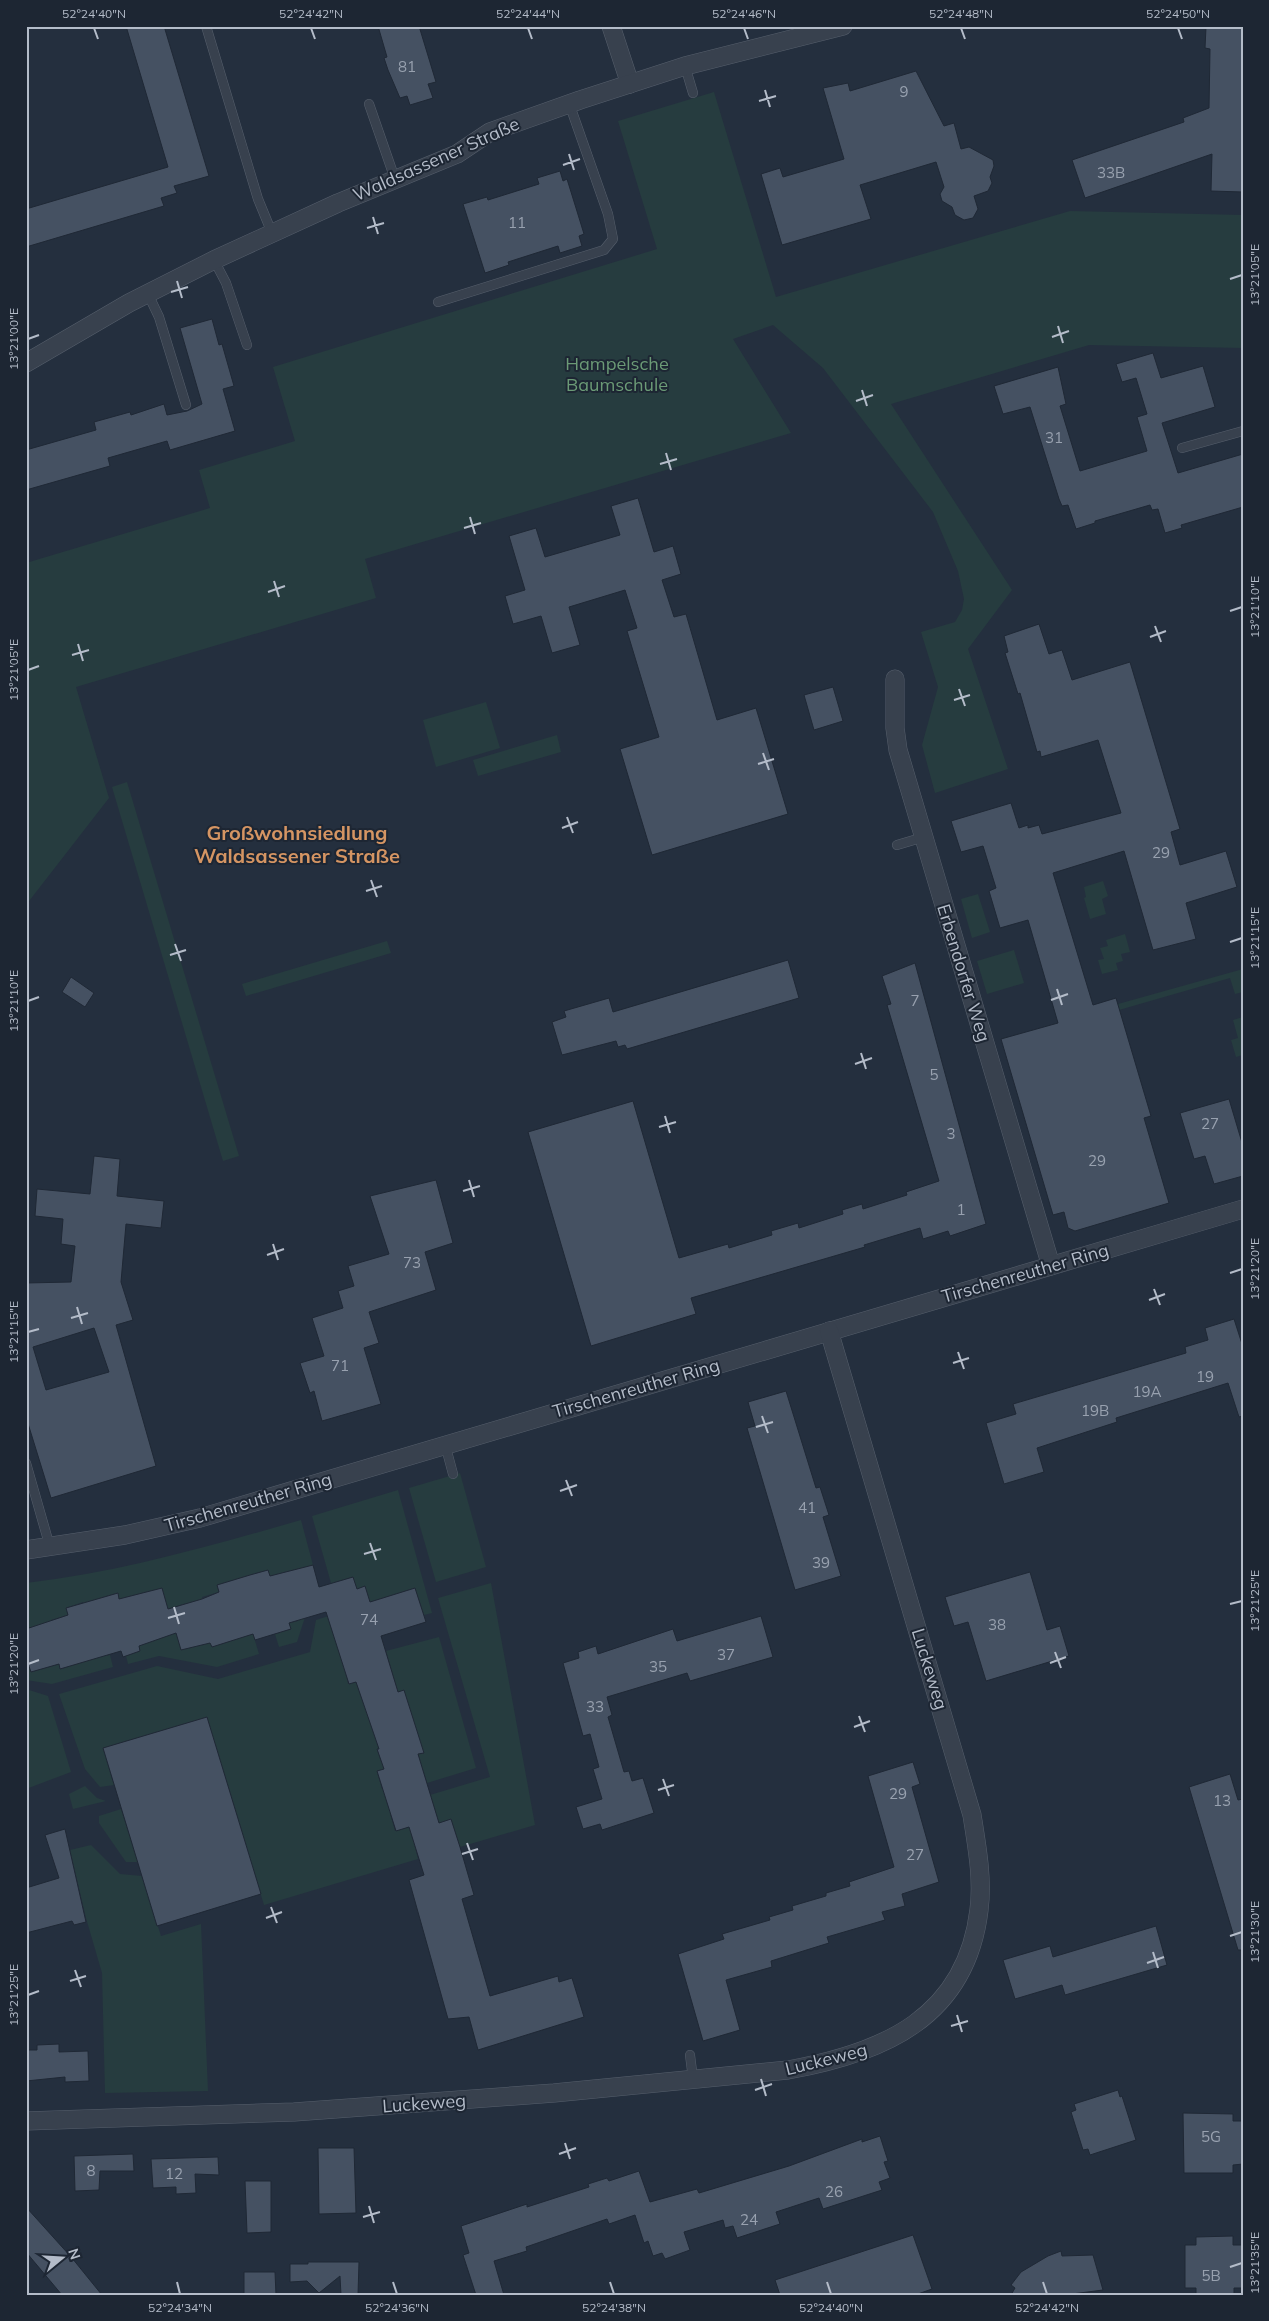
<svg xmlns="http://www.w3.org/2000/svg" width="1269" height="2321" font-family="Mulish,sans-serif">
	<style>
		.green { fill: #263c3f }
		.building { fill: #455162; stroke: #1f2835; fill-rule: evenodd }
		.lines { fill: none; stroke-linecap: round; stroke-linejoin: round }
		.service-casing { stroke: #565f6c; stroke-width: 10 }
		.minor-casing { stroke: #565f6c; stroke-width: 19 }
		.service { stroke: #38414e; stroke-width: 9 }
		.minor { stroke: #38414e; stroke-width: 18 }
		.ticks { fill: none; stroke: #b4bcc9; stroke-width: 2 }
		.labels { text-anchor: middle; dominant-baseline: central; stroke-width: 4; stroke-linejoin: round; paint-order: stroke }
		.number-label { font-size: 15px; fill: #98a1af }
		.street-label { font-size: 18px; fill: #b4bcc9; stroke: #1d2633 }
		.park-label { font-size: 18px; fill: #6b9a76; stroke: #1d2633 }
		.quarter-label { font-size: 20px; font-weight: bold; fill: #d59563; stroke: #1d2633 }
		.neatline { fill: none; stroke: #b4bcc9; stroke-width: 2 }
		.ticks-label { font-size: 12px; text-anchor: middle; fill: #b4bcc9 }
	</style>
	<rect width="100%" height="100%" fill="#242f3e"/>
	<g class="green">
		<polygon points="714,92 776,297 1070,211 1243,215 1243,348 1089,345 891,404 1012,590 968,649 1008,769 935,793 922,745 938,687 921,632 955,622 962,610 964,599 958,571 933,512 823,368 773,325 733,339 791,433 365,559 376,598 76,687 109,798 26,905 26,563 210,508 199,470 295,441 273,367 657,249 618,121"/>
		<polygon points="486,702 500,748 436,767 423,720"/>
		<polygon points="557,735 561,752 478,776 473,760"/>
		<polygon points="127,782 239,1156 223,1161 112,787"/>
		<polygon points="1103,881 1108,896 1102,899 1106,914 1090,919 1084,898 1086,897 1084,887"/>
		<polygon points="978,894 990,932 972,938 961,899"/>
		<polygon points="1125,934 1130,952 1121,954 1123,961 1116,963 1118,970 1102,974 1098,960 1104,959 1100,948 1108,946 1106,940"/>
		<polygon points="387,941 391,953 246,996 242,984"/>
		<polygon points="1014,950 1024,983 987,994 977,961"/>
		<polygon points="1243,969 1243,992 1235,994 1230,978 1119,1010 1118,1004"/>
		<polygon points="1243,1017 1243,1055 1236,1057 1231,1040 1238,1038 1233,1020"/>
		<polygon points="460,1473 486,1567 436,1582 409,1488"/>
		<polygon points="398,1490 432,1613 424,1615 415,1588 370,1602 365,1587 357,1589 353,1577 336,1582 337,1589 333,1590 312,1516"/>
		<path d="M301,1520L313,1565L270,1576L268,1570L217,1585L219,1592L202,1597L204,1605L187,1603L168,1609L162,1588L119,1599L117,1593L100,1598L103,1609L87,1614L83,1602L66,1608L68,1615L51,1620L53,1628L26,1629V1583C121,1572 210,1546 301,1520Z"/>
		<polygon points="491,1583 535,1825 460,1847 451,1819 439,1823 430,1795 490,1777 438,1598"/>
		<polygon points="307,1611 297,1642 279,1647 275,1634 291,1629 289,1623 298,1621 296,1615"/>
		<polygon points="335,1614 348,1684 356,1682 362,1699 369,1697 368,1715 379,1749 377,1750 381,1761 388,1768 377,1772 382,1789 389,1787 396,1811 390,1813 395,1831 417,1825 414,1843 418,1859 264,1905 207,1717 103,1748 114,1785 100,1787 85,1769 59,1694 157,1666 218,1679 310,1652 316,1620"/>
		<polygon points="175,1629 181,1649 210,1643 212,1647 252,1631 259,1654 217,1667 159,1656 128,1664 126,1656 140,1651 139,1646"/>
		<polygon points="439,1637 476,1768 427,1783 418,1754 424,1753 398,1692 386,1651"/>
		<polygon points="101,1653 103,1656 110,1655 113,1667 52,1684 26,1680 26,1658 31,1672 59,1664 61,1669 86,1661"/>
		<polygon points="26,1689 48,1696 71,1772 26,1789"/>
		<polygon points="85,1786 97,1798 106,1801 73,1809 69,1794"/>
		<polygon points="121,1809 138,1862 126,1862 99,1823 99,1816"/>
		<polygon points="91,1845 120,1874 142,1876 161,1936 201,1924 208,2091 105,2093 102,1973 86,1918 70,1850"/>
	</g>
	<g class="building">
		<polygon points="126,26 164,26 209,176 174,186 177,193 161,198 164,206 26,247 26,209 168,167"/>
		<polygon points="378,26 419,26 436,82 428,84 433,98 410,105 407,96 400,98 388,70 384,58 387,57"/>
		<polygon points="1243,26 1243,192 1211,191 1212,154 1085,198 1072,160 1184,122 1183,118 1209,108 1210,49 1205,48 1206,27"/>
		<polygon points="916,71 944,126 954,123 961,149 969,147 993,160 994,166 990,177 992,183 988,191 974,196 978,209 973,218 964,220 955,215 952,207 942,201 940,194 944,187 936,162 860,185 871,219 782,245 761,174 780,168 783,177 844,159 823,88 848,83 850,91"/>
		<polygon points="560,171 563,181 567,179 576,208 584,234 579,236 582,246 560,253 558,246 508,262 509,265 485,273 463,204 487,197 488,200 539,184 537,178"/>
		<polygon points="212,319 219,345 222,344 234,386 223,389 235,431 170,450 167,441 108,458 110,466 26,490 26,450 96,430 94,422 130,412 131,415 164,404 167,415 187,411 202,404 180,328"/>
		<polygon points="1153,353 1161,378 1203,366 1215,407 1162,423 1178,473 1243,454 1243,507 1181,525 1182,528 1165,533 1158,509 1152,510 1150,505 1095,521 1095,523 1076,529 1068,505 1062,506 1059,499 1030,407 1003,414 994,386 1058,367 1066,404 1060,406 1080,471 1147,451 1137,417 1147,414 1136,378 1122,382 1116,364"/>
		<polygon points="638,498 654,552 673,546 681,574 662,580 674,617 686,614 717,720 756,708 788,814 652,855 620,749 659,737 627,631 637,628 625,590 569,607 580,645 552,653 541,616 513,624 505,596 525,590 509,536 536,528 545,557 620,535 611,506"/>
		<polygon points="1039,624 1049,654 1062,650 1072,680 1130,662 1180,829 1171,832 1180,865 1226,851 1237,887 1186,903 1196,939 1153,950 1124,851 1053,873 1093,1005 1116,998 1151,1116 1144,1118 1169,1203 1075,1231 1068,1228 1064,1212 1053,1215 1001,1039 1058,1023 1028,920 1000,928 989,891 996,888 983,846 961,852 951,821 1011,803 1019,828 1028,825 1028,828 1039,825 1042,834 1121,813 1098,740 1041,757 1040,751 1037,752 1020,693 1018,694 1005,653 1008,652 1004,636"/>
		<polygon points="833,687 843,721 814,730 804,695"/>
		<polygon points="788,960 799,998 627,1049 625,1045 618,1047 616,1041 562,1055 552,1022 566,1017 564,1011 609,998 613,1012"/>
		<polygon points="915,963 986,1224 950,1236 948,1231 923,1239 920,1228 864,1245 865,1247 691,1298 696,1314 591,1346 528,1132 633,1101 679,1258 728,1244 729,1248 772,1235 771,1231 798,1223 799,1228 843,1214 842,1210 862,1204 863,1209 907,1195 906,1192 939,1181 887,1005 891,1004 882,976"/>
		<polygon points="71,977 94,993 85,1007 62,992"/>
		<polygon points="1229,1099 1243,1146 1243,1176 1214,1184 1205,1156 1194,1159 1180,1113"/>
		<path d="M94,1156L120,1159L117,1196L164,1201L161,1228L126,1224L121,1282L133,1320L116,1325L156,1466L51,1498L26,1417V1283L71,1282L75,1246L61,1244L63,1219L35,1216L37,1189L90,1194ZM94,1328L109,1372L46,1390L33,1347Z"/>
		<polygon points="436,1180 453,1243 425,1252 436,1290 369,1312 379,1343 364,1348 381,1404 322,1421 314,1391 310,1393 300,1363 324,1356 312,1318 343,1308 338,1291 354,1286 348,1266 389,1254 370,1196"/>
		<polygon points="1234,1319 1243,1347 1243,1416 1239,1417 1228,1383 1116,1418 1117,1422 1037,1448 1044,1472 1004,1484 986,1423 1016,1414 1013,1404 1186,1353 1185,1347 1208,1340 1205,1328"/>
		<polygon points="786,1391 816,1488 820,1487 829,1515 823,1517 841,1576 795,1590 747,1428 755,1426 748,1402"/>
		<polygon points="313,1565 319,1587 353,1577 357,1589 365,1586 370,1602 415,1588 426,1622 381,1636 398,1692 404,1690 424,1753 418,1754 439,1823 451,1819 460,1847 474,1895 462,1899 490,1996 558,1976 559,1982 572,1978 584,2017 478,2050 469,2017 448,2019 409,1880 424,1875 409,1827 396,1831 377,1771 384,1769 377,1749 379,1749 356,1682 349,1684 326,1612 289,1623 291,1629 255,1640 253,1634 212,1647 210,1643 181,1650 176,1633 139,1646 140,1651 123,1657 121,1651 60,1669 59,1664 31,1672 26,1658 26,1629 68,1615 66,1608 118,1593 119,1599 162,1588 168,1609 202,1599 219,1592 217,1585 250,1575 268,1570 270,1576"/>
		<polygon points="1030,1572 1047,1630 1060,1626 1069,1656 986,1681 968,1622 954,1626 945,1597"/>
		<polygon points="761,1616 773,1657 690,1681 687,1673 607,1697 612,1715 608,1717 624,1772 629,1771 632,1781 643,1778 654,1813 602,1830 600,1824 583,1829 576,1807 602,1799 593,1769 599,1767 590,1734 583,1736 563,1663 579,1658 578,1652 596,1646 598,1654 673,1629 677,1641"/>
		<polygon points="207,1717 261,1894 157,1926 103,1748"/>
		<polygon points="913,1762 920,1784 912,1787 939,1882 902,1894 905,1906 882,1912 885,1920 827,1937 829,1943 771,1961 772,1967 726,1980 740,2030 703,2041 678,1954 724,1939 722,1934 770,1920 769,1917 793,1910 792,1906 826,1896 826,1893 850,1886 849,1882 894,1867 868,1776"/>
		<polygon points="1230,1774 1238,1800 1243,1799 1243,1950 1238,1950 1189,1787"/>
		<polygon points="65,1829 86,1922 74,1925 72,1921 26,1933 26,1888 59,1878 45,1835"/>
		<polygon points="1156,1926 1167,1965 1065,1995 1062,1985 1015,1999 1003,1960 1050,1946 1053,1957"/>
		<polygon points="59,2044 59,2052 88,2051 89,2081 65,2082 65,2077 26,2081 26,2050 37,2050 37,2045"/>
		<polygon points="1118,2090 1120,2097 1122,2096 1136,2140 1090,2155 1088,2149 1083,2150 1071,2112 1076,2110 1074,2104"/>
		<polygon points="1183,2113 1233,2114 1233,2121 1243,2121 1243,2164 1233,2165 1233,2173 1184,2173"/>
		<polygon points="880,2136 888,2161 884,2162 890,2178 879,2182 882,2190 823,2209 819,2198 776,2212 780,2224 737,2238 733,2226 725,2228 723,2220 684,2232 690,2250 665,2259 662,2253 653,2256 648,2241 644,2243 635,2215 609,2224 607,2219 526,2247 527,2251 494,2261 504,2295 476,2295 463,2255 469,2253 461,2226 527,2204 527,2207 589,2187 588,2184 607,2178 609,2181 639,2171 650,2202 697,2189 699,2193 789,2166 862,2139 862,2142"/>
		<polygon points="318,2148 354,2148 356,2213 319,2214"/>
		<polygon points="133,2154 134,2171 100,2171 99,2190 75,2191 74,2156"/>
		<polygon points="218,2157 219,2175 195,2174 196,2193 176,2194 176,2187 153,2188 151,2159"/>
		<polygon points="245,2181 271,2181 271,2232 247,2233"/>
		<polygon points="26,2207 72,2258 102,2295 62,2295 26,2252"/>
		<polygon points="913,2235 932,2289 915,2295 780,2295 775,2280"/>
		<polygon points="1233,2236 1233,2245 1243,2245 1243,2288 1234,2288 1234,2295 1196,2295 1196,2288 1185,2288 1185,2245 1196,2245 1196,2237"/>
		<polygon points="1061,2251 1062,2256 1093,2255 1103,2290 1064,2295 1011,2295 1015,2288 1011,2285 1021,2272 1048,2256"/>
		<polygon points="308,2262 359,2262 358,2295 341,2295 340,2276 319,2293 307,2281 290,2282 290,2264 308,2264"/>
		<polygon points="244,2272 275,2272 276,2295 244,2295"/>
	</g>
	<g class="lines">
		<defs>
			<g id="service">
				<polyline points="206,26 258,199 272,233"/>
				<polyline points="685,66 693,93"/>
				<polyline points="369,104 395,179"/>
				<polyline points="214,260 226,283 247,345"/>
				<polyline points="148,294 159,317 186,405"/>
				<polyline points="438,302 604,250 613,239 608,214 569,103"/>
				<polyline points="1182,448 1243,431"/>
				<polyline points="897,845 924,837"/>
				<polyline points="445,1444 453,1474"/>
				<polyline points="26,1463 50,1547"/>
				<polyline points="690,2055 693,2079"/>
			</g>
			<g id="minor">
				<polyline points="611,26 630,84"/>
				<polyline points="26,363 129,303 214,260 338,203 457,154 490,132 580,100 685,66 843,26"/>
				<polyline points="895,679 895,728 898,750 1051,1266"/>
				<polyline points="26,1550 125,1535 200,1518 1243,1209"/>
				<path d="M26,2121L294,2112L554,2093L788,2070C883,2053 966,2018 979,1910C983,1879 977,1847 972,1815L829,1331"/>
			</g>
		</defs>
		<use href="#service" class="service-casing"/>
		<use href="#minor" class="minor-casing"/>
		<use href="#service" class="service"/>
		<use href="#minor" class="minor"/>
	</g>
	<path class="ticks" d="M94,28L98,39M311,28L315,39M528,28L532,39M744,28L748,39M961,28L965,39M1178,28L1182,39M765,90L770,107M759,101L776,96M569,154L574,170M563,165L580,159M373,217L378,234M367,228L384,223M1230,279L1242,275M177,281L182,298M171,292L188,287M1058,326L1063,343M1052,337L1069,331M28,339L39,335M862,390L867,406M856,401L873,395M666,453L671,470M660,464L677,459M470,517L475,534M464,528L481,523M274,581L279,597M268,592L285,586M1230,611L1242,607M1155,626L1161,642M1150,637L1166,631M78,644L83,661M72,655L89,650M28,670L39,666M959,689L965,706M954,700L970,695M763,753L769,770M758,764L774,759M567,817L573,833M562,828L578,822M371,880L377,897M366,891L382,886M1230,942L1242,938M175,944L181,961M170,955L186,950M1057,989L1062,1005M1051,1000L1068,994M28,1001L39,997M861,1053L866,1069M855,1064L872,1058M665,1116L670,1133M659,1127L676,1122M469,1180L474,1197M463,1191L480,1186M273,1244L278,1260M267,1255L284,1249M1230,1273L1242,1269M1154,1289L1160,1305M1149,1300L1165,1294M77,1307L82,1324M71,1318L88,1313M28,1332L39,1329M958,1352L964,1369M953,1363L969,1358M762,1416L768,1433M756,1427L773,1422M566,1480L572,1496M560,1491L577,1485M370,1543L376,1560M364,1554L381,1549M1230,1604L1242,1601M174,1607L179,1624M168,1618L185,1613M1055,1652L1061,1668M1050,1663L1066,1657M28,1664L39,1660M859,1716L865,1732M854,1727L870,1721M663,1779L669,1796M658,1790L674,1785M467,1843L473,1860M462,1854L478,1849M271,1907L277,1923M266,1918L282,1912M1230,1936L1242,1932M1153,1952L1158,1968M1147,1963L1164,1957M75,1970L81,1987M70,1981L86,1976M28,1995L39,1991M957,2015L962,2032M951,2026L968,2021M761,2079L766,2096M755,2090L772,2084M565,2143L570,2159M559,2154L576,2148M369,2206L374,2223M363,2217L380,2212M1230,2267L1242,2263M177,2282L180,2294M393,2282L397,2294M610,2282L614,2294M827,2282L831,2294M1043,2282L1047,2294"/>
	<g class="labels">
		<g class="number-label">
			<text x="407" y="66">81</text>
			<text x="904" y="91">9</text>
			<text x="1111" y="172">33B</text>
			<text x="517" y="222">11</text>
			<text x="1054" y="437">31</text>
			<text x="1161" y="852">29</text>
			<text x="915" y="1000">7</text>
			<text x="934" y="1074">5</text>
			<text x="1210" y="1123">27</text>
			<text x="951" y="1133">3</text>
			<text x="1097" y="1160">29</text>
			<text x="961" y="1209">1</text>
			<text x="412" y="1262">73</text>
			<text x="340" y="1365">71</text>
			<text x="1205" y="1376">19</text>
			<text x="1147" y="1391">19A</text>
			<text x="1095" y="1410">19B</text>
			<text x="807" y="1507">41</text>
			<text x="821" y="1562">39</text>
			<text x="369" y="1619">74</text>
			<text x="997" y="1624">38</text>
			<text x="726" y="1654">37</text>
			<text x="658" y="1666">35</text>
			<text x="595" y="1706">33</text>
			<text x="898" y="1793">29</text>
			<text x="1222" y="1800">13</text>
			<text x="915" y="1854">27</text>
			<text x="1211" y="2136">5G</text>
			<text x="91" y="2170">8</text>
			<text x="174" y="2173">12</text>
			<text x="834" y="2191">26</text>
			<text x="749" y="2219">24</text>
			<text x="1211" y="2275">5B</text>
		</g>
		<g class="street-label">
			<text transform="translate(436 159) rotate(-24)">Waldsassener Straße</text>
			<text transform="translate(964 973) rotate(73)">Erbendorfer Weg</text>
			<text transform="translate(1025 1273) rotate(-16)">Tirschenreuther Ring</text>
			<text transform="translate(636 1388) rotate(-16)">Tirschenreuther Ring</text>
			<text transform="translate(248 1502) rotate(-16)">Tirschenreuther Ring</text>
			<text transform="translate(930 1669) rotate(73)">Luckeweg</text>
			<text transform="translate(826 2059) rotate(-14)">Luckeweg</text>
			<text transform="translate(424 2103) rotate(-4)">Luckeweg</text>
		</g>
		<g class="park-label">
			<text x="617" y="363">Hampelsche<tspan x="617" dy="21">Baumschule</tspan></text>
		</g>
		<g class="quarter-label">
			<text x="297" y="832">Großwohnsiedlung<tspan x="297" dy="23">Waldsassener Straße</tspan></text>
		</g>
	</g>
	<rect width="1269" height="2321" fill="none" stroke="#1d2633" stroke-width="55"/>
	<g transform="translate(62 2258) rotate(72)" stroke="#1d2633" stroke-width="4" paint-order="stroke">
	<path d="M0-4L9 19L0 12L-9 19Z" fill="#b4bcc9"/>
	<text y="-8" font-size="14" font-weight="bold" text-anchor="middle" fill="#b4bcc9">N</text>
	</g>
	<rect x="28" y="28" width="1214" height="2266" class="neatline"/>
	<g class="ticks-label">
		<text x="94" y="18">52°24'40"N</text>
		<text x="311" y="18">52°24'42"N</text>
		<text x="528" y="18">52°24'44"N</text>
		<text x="744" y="18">52°24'46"N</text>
		<text x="961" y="18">52°24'48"N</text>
		<text x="1178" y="18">52°24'50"N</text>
		<text transform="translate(1255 275) rotate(-90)" y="4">13°21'05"E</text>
		<text transform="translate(14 339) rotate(-90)" y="4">13°21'00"E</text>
		<text transform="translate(1255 607) rotate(-90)" y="4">13°21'10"E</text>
		<text transform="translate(14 670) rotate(-90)" y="4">13°21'05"E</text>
		<text transform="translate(1255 938) rotate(-90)" y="4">13°21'15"E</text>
		<text transform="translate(14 1001) rotate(-90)" y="4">13°21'10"E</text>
		<text transform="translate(1255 1269) rotate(-90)" y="4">13°21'20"E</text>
		<text transform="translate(14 1332) rotate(-90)" y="4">13°21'15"E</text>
		<text transform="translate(1255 1601) rotate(-90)" y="4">13°21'25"E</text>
		<text transform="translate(14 1664) rotate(-90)" y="4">13°21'20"E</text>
		<text transform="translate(1255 1932) rotate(-90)" y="4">13°21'30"E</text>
		<text transform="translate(14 1995) rotate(-90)" y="4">13°21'25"E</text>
		<text transform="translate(1255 2263) rotate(-90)" y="4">13°21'35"E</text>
		<text x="180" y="2312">52°24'34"N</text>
		<text x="397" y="2312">52°24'36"N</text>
		<text x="614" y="2312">52°24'38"N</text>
		<text x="831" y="2312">52°24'40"N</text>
		<text x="1047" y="2312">52°24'42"N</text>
	</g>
</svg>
